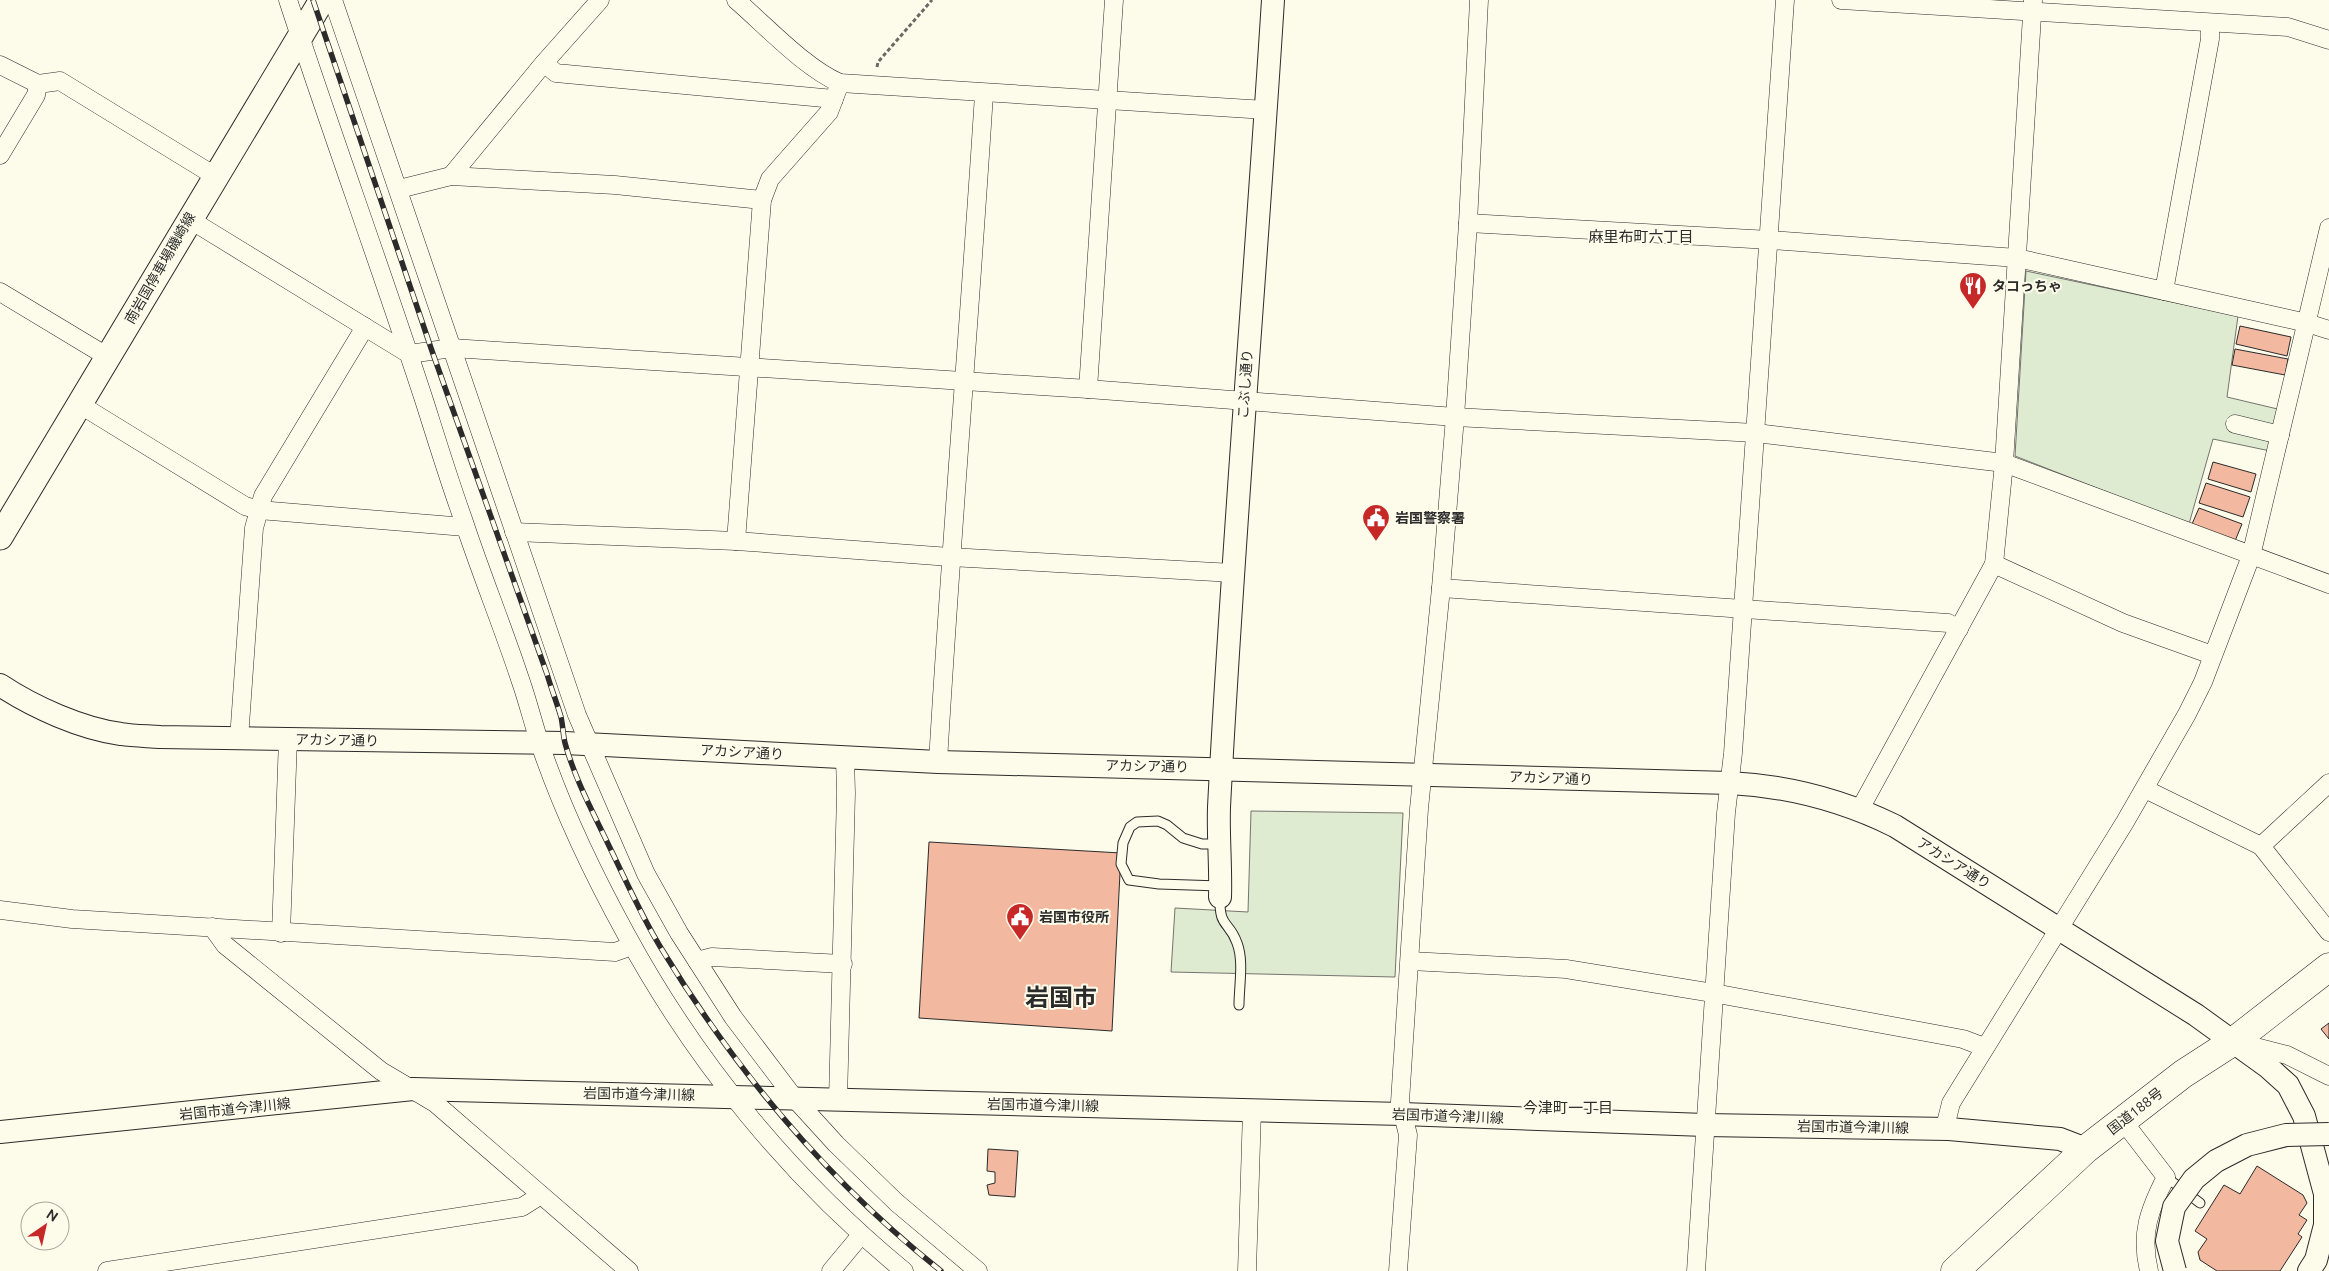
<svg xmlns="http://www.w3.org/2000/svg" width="2329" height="1271" font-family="Ubuntu,'Noto Sans JP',sans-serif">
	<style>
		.green { fill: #deebd1; stroke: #74746e }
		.building { fill: #f2b8a0; stroke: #2b2b2b }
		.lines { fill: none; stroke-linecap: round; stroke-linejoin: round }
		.service-casing { stroke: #2b2b2b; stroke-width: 11 }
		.minor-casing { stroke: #2b2b2b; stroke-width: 19 }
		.tertiary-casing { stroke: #2b2b2b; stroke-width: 24 }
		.secondary-casing { stroke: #2b2b2b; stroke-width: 27 }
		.trunk-casing { stroke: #2b2b2b; stroke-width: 29 }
		.path { stroke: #6a6964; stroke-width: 3; stroke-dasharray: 4 2.5; stroke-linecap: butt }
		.service { stroke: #fdfbea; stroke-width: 9 }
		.minor { stroke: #fdfbea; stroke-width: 18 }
		.tertiary { stroke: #fdfbea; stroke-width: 22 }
		.secondary { stroke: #fdfbea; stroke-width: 25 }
		.trunk { stroke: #fdfbea; stroke-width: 28 }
		.rail-casing { stroke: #2b2b2b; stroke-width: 5.5 }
		.rail { stroke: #fdfbea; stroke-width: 4; stroke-dasharray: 11; stroke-linecap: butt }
		.tertiary-bridge-casing { stroke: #2b2b2b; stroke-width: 24; stroke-linecap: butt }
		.tertiary-bridge { stroke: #fdfbea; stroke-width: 22 }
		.labels { text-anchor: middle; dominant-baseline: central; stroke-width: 4; stroke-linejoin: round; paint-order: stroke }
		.street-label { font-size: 14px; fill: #2b2b2b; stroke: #fdfbea }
		.poi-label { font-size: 14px; font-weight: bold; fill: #2b2b2b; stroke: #fdfbea; text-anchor: start }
		.neighbourhood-label { font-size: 15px; fill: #2b2b2b; stroke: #fdfbea }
		.town-label { font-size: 24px; font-weight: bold; fill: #2b2b2b; stroke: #fdfbea }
	</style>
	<rect width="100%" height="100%" fill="#fdfbea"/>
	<g class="green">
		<polygon points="2026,271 2238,316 2227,397 2286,411 2275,452 2213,439 2189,524 2015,456"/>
		<polygon points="1251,811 1403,813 1395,977 1171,972 1175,908 1248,912"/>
	</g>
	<g class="building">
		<polygon points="2240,326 2291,337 2287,356 2236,344"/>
		<polygon points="2235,349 2288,359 2285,375 2232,365"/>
		<polygon points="2213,462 2256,474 2251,492 2208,479"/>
		<polygon points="2206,483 2250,497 2243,517 2199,503"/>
		<polygon points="2199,508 2242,524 2235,541 2192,524"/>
		<polygon points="929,842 1121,853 1112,1031 919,1018"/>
		<polygon points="2329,1023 2329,1039 2321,1029"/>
		<polygon points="988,1149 1018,1151 1015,1197 989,1195 987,1185 995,1183 995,1172 987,1171"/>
		<polygon points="2257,1166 2303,1195 2307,1203 2299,1215 2307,1220 2298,1234 2302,1237 2280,1271 2217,1271 2200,1260 2198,1252 2207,1239 2195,1231 2224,1185 2240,1194"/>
	</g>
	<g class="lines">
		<defs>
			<g id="service">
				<polyline points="1218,844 1202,844 1183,838 1167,825 1158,821 1137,822 1130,827 1123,843 1121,864 1129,880 1159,884 1220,886"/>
				<path d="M1220,897C1219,929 1229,920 1237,943C1244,961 1239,986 1239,1005"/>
				<polyline points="2166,1177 2200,1203"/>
			</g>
			<g id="minor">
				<path d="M288,0C332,135 381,268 425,403C437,441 449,480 463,519C481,574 503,627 521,682C528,702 533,723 540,744C562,809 593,874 626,934C696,1063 791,1178 904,1271"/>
				<polyline points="333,0 577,715 646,874 679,933 733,1017 795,1099 836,1144 897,1203 978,1271"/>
				<path d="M736,0C765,25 806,69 840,83L1266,110"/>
				<polyline points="1841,0 2288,27 2329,40"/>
				<polyline points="544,63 556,73 834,99"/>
				<polyline points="0,65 38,84"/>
				<polyline points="0,155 36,95 38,84 60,81 215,176"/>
				<polyline points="451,176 544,63 600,0"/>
				<polyline points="399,189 451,176 615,185 762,200"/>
				<polyline points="189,219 409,354 452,348 1088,389 1455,417 1756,433 2004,463 2329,584"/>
				<polyline points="1468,223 1770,240 2017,258 2307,323 2329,330"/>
				<polyline points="2164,291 2210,39 2210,23"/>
				<polyline points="0,292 108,357"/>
				<polyline points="1088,389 1114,0"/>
				<polyline points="79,404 245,506 259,510 465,527"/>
				<polyline points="2235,424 2280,435"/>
				<polyline points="514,532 736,541 950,557 1233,573"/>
				<polyline points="736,541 762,200 770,179 829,112 840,83"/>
				<polyline points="1994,564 2123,623 2212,655"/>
				<polyline points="1441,588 1948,623 1959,629"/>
				<polyline points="239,739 254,528 263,496 365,327"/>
				<path d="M938,762C951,539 970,316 984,94"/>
				<polyline points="2329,783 2261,846 2329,932"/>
				<polyline points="2145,789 2261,846"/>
				<polyline points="1860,809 1994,564 2004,463 2033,0"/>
				<polyline points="0,910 72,919 615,952 632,946"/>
				<polyline points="212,927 225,945 381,1071 435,1103 629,1271"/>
				<polyline points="281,933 288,739"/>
				<polyline points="697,961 712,957 843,964"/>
				<polyline points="1410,961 1566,969 1713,993 1963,1039 1984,1047"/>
				<polyline points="2240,1043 2287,1055 2329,1076"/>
				<polyline points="838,1100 846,793 845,757"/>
				<path d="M2123,1121L2166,1177C2149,1210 2140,1234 2149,1271"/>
				<polyline points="1949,1129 1947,1119 1951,1103 2125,822 2187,714 2203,682 2251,556 2329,228"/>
				<polyline points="107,1271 522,1207 541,1195"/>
				<polyline points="831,1271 861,1235"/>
				<polyline points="1247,1271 1252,1110"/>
				<polyline points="1398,1271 1408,1135 1400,1102 1419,809 1441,588 1455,417 1468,223 1479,0"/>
				<polyline points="1696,1271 1726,813 1733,753 1785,0"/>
			</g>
			<g id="tertiary">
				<path d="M0,685C33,707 82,729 121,734C134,736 147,736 160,737L565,743L938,762L1730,783C1789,786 1842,800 1895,826L2196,1015L2268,1067L2288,1085L2304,1116L2325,1194V1225L2316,1260L2309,1271"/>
				<path d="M1220,897C1221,867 1218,837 1219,807C1233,537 1256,269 1273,0"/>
				<polyline points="0,1132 413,1089 1402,1114 1705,1125 1949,1129 2060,1139 2086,1149"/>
			</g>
			<polyline id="secondary" points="0,537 322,0"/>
			<polyline id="trunk" points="1955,1271 2086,1149 2183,1074 2234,1041 2329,967"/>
		</defs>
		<use href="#service" class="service-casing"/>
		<use href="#minor" class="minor-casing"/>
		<use href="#tertiary" class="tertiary-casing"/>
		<use href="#secondary" class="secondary-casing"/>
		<use href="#trunk" class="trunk-casing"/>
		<polyline class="path" points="877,67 878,62 932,0"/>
		<use href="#service" class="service"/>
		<use href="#minor" class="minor"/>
		<use href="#tertiary" class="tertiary"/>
		<use href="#secondary" class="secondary"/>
		<use href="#trunk" class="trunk"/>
		<defs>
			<path id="rail" d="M313,0L432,351L547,674C551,688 557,703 561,717C563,726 563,735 565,743C575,780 595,816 611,850C627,883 642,917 661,948C735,1070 829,1182 941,1271"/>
		</defs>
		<use href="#rail" class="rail-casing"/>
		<use href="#rail" class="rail"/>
		<defs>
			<polyline id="tertiary-bridge" points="2175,1271 2167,1241 2174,1207 2194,1179 2216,1161 2247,1145 2286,1135 2329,1134"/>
		</defs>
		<use href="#tertiary-bridge" class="tertiary-bridge-casing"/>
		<use href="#tertiary-bridge" class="tertiary-bridge"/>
	</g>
	<defs>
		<symbol id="restaurant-pin" viewBox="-11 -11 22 30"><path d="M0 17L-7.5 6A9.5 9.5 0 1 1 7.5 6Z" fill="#c62828" stroke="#fdfbea"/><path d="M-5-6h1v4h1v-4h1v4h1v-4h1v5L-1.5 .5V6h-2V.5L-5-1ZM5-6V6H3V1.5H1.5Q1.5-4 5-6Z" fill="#fff"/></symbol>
		<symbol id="civic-pin" viewBox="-11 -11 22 30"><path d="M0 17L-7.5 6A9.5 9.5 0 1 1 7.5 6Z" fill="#c62828" stroke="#fdfbea"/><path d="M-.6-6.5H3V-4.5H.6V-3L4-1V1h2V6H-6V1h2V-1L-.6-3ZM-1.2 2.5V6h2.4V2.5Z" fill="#fff"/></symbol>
	</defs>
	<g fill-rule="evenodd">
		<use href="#restaurant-pin" x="1957" y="270" width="32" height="43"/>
		<use href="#civic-pin" x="1360" y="502" width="32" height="43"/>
		<use href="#civic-pin" x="1004" y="901" width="32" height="43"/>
	</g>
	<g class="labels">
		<g class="street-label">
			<text transform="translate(160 268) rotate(-60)">南岩国停車場磯崎線</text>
			<text transform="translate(1245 384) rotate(-86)">こぶし通り</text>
			<text transform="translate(337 740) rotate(1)">アカシア通り</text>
			<text transform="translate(742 752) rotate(3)">アカシア通り</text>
			<text transform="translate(1147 766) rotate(1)">アカシア通り</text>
			<text transform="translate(1551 778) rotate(2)">アカシア通り</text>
			<text transform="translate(1954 863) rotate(32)">アカシア通り</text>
			<text transform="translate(639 1094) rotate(1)">岩国市道今津川線</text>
			<text transform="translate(1043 1105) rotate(1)">岩国市道今津川線</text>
			<text transform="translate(235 1109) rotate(-6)">岩国市道今津川線</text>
			<text transform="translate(2135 1111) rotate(-38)">国道188号</text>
			<text transform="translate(1448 1116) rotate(2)">岩国市道今津川線</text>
			<text transform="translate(1853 1127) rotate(1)">岩国市道今津川線</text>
		</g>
		<g class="poi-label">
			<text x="1992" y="286">タコっちゃ</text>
			<text x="1395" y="518">岩国警察署</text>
			<text x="1039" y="917">岩国市役所</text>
		</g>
		<g class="neighbourhood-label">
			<text x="1641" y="236">麻里布町六丁目</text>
			<text x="1568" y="1107">今津町一丁目</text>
		</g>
		<g class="town-label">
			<text x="1061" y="997">岩国市</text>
		</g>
	</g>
	<g transform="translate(45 1226) rotate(34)"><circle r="24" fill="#fdfbea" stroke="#a9a89e"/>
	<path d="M0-4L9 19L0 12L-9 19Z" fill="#c62828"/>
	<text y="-8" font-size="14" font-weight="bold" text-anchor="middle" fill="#2b2b2b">N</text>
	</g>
</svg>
